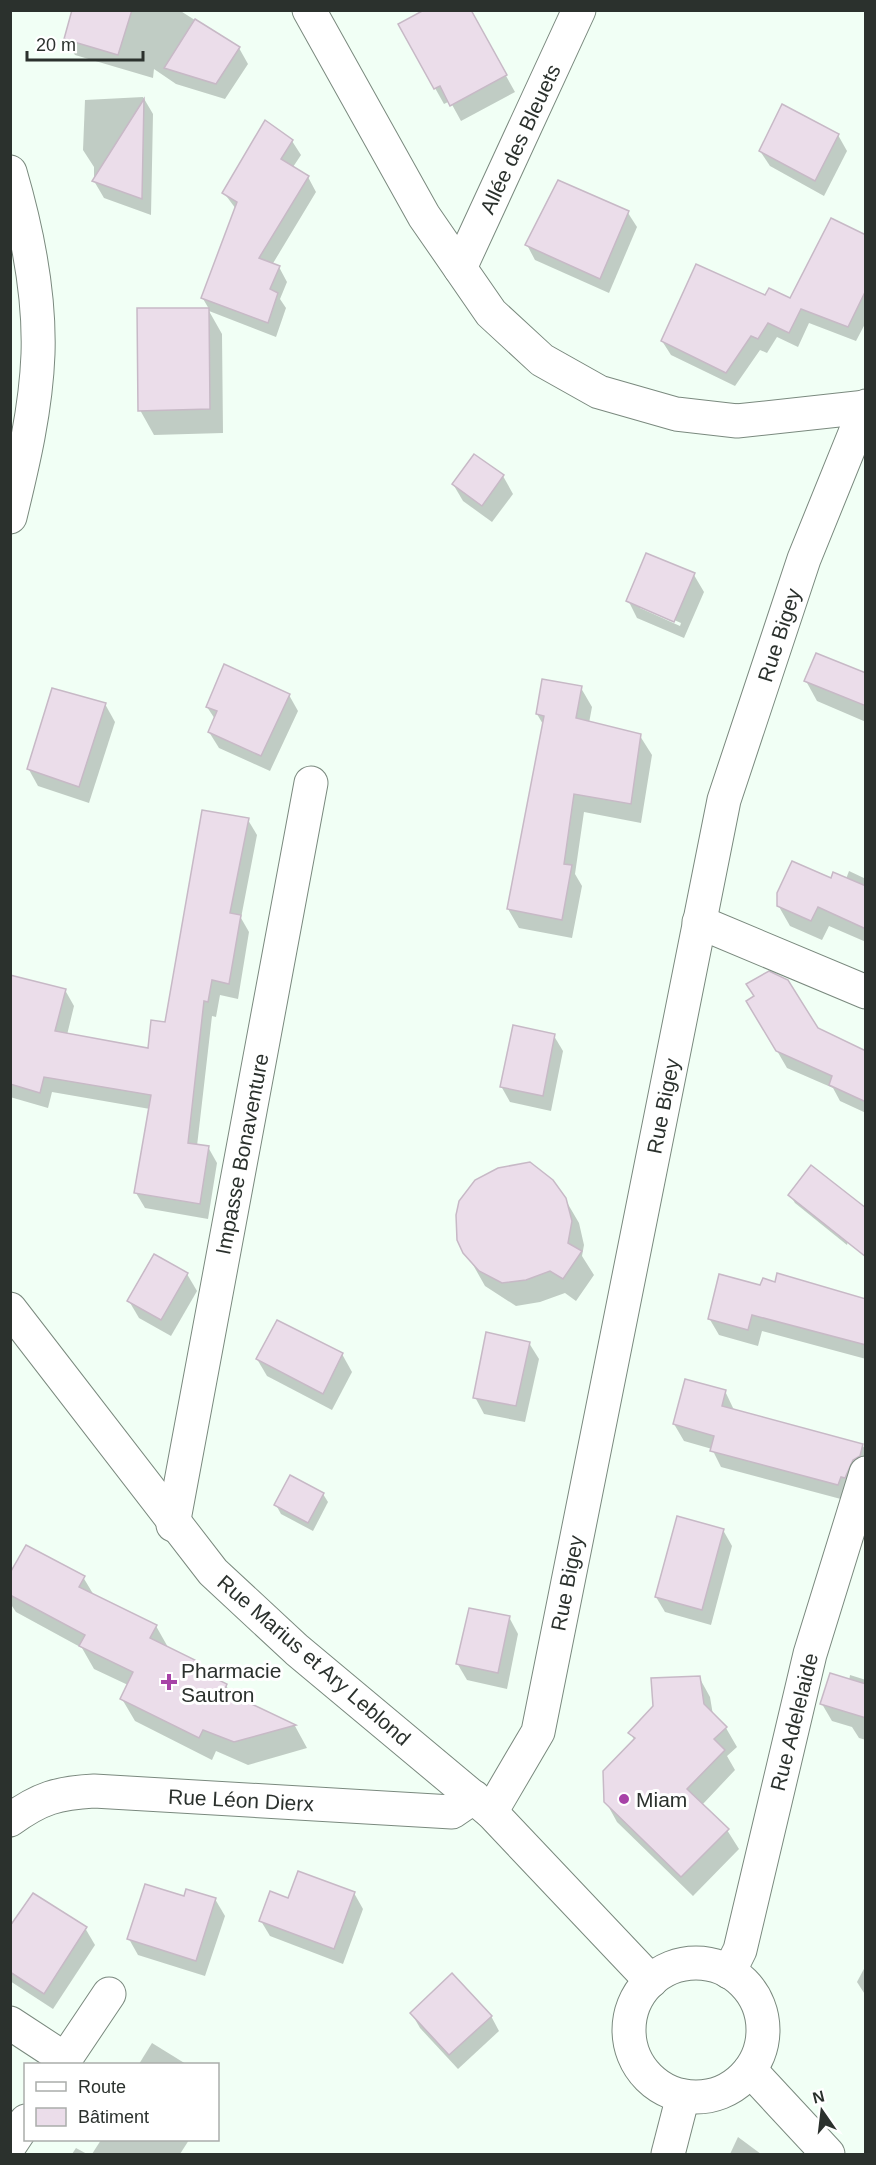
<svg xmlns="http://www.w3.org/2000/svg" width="876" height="2165" font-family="Helvetica,sans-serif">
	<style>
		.shadow { fill: #0003; fill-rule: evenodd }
		.building { fill: #ebddea; stroke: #c7b9c6; stroke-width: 1.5 }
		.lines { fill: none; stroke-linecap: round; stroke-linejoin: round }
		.minor-casing { stroke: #7a897e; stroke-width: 35 }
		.primary-casing { stroke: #7a897e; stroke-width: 35 }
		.minor { stroke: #fff; stroke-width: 33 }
		.primary { stroke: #fff; stroke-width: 33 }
		.poi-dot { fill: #a742a7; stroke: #fff; stroke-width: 2 }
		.labels { text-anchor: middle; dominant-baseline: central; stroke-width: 6; stroke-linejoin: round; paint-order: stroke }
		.street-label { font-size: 21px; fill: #2b312d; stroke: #fff }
		.poi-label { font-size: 21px; fill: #2b312d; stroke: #fff; text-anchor: start }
	</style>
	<rect width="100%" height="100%" fill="#f1fff5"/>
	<g class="shadow">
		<polygon points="74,10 179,10 239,48 248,64 225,99 176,84 154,69 153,78 75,55 65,39"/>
		<polygon points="469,10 515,92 461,121 450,101 444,104 435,88"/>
		<polygon points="143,97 153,114 151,215 104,198 94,181 94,167 83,150 85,100"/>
		<polygon points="838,135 847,151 824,196 770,166 760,151"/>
		<polygon points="292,141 301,155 293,167 308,177 316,192 272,265 279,267 287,282 280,299 286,308 276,337 209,311 222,334 223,433 154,435 140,410 138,309 209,309 202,297 236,209 224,193"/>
		<polygon points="628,213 637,227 609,293 535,260 527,245"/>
		<polygon points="866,236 866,322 856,341 809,323 798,347 777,337 767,353 760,350 735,386 671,355 662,341 766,297 790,300"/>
		<polygon points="474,456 503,476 513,494 492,522 463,501 453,484"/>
		<path d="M694,575L704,592L684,638L637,618L628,600ZM640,605L681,623L680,626L640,608Z"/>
		<polygon points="866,675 866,722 817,701 806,681"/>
		<polygon points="581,688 592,707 589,723 640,736 652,755 641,823 584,812 575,874 582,886 572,938 519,928 508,909 544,726 537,714"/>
		<polygon points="289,695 298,711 270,771 219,748 209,732 215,719 207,707"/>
		<polygon points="105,704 115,722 89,803 38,786 28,768"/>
		<polygon points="248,820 257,835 241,918 249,932 238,999 220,995 216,1017 212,1016 197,1146 208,1147 217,1163 208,1219 145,1208 136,1193 150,1109 52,1092 48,1108 10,1097 10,976 65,990 74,1006 67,1035 149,1050 166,1023"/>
		<polygon points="849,871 866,879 866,942 829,926 822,940 790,926 778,905 831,880 846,879"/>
		<polygon points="748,1001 866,1051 866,1113 840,1101 833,1088 787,1068"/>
		<polygon points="554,1036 563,1051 551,1111 510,1102 501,1086"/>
		<polygon points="790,1195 857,1208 847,1245 795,1203"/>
		<polygon points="565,1199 579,1223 584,1245 582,1256 594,1275 576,1301 565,1293 540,1302 516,1306 485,1286 459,1240"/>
		<polygon points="187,1274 197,1291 171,1336 139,1318 129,1301"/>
		<polygon points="866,1301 866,1359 762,1331 758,1346 719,1335 709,1318"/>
		<polygon points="529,1343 539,1359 525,1422 484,1414 475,1397"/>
		<polygon points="342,1354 352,1372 332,1410 267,1376 257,1359"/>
		<polygon points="725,1391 734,1410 862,1445 866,1450 866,1476 852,1502 721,1467 712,1449 684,1441 674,1424"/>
		<polygon points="323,1494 328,1502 313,1531 281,1514 276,1505"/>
		<polygon points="723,1530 732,1546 711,1625 665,1612 656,1597"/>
		<polygon points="10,1576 83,1577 95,1597 156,1626 169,1649 194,1661 201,1673 226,1685 232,1697 295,1726 307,1748 248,1765 216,1751 212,1760 135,1721 122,1699 128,1685 94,1669 82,1648 16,1612 10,1603"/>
		<polygon points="509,1617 518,1634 507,1689 467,1680 457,1663"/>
		<polygon points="850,1675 866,1680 866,1740 859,1738 852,1727 832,1721 822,1704 849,1681"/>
		<polygon points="699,1677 710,1697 713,1715 726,1728 737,1747 727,1756 735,1770 702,1805 727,1830 739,1849 693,1896 617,1822 606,1802 635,1741 630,1733"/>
		<polygon points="354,1893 363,1909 343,1964 270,1936 261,1921 289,1900"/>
		<polygon points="185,1898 215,1899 225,1916 205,1976 138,1955 129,1939"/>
		<polygon points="85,1928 95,1945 53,2009 10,1981 10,1945"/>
		<polygon points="866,1965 866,1996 857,1982"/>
		<polygon points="412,2014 491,2016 499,2031 458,2069 420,2028"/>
		<polygon points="152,2043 186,2064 139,2064"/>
		<polygon points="738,2137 761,2154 730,2154"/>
		<polygon points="101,2140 189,2140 180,2154 92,2154"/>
		<polygon points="76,2148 87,2154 72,2154"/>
	</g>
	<g class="building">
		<polygon points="72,10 132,10 118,55 64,39"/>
		<polygon points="424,10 471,10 507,75 450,106 440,86 434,89 398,24"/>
		<polygon points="195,19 240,47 216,84 164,68"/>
		<polygon points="144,99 142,199 92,181"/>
		<polygon points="782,104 839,134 815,181 759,151"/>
		<polygon points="265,120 293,140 281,159 309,176 259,258 280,266 270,289 278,293 268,323 201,298 237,202 222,193"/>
		<polygon points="558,180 629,211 600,279 525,245"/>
		<polygon points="831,218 866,235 866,290 848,327 801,309 789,333 768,323 758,339 751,336 726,373 661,341 696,264 765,295 769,288 790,298"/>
		<polygon points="137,308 209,308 210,409 138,411"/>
		<polygon points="474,454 504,475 482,506 452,484"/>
		<polygon points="646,553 695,573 674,622 626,601"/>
		<polygon points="816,653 866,673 866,706 804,681"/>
		<polygon points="224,664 290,694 261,756 208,732 217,711 206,707"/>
		<polygon points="542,679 582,686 576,718 641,734 631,804 574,794 564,864 572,865 562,920 507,909 544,716 536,714"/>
		<polygon points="52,688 106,703 79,787 27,769"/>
		<polygon points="202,810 249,818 230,913 241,915 229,984 212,980 208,1002 204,1001 188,1143 209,1146 200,1204 134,1193 151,1095 44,1077 40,1093 10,1084 10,975 66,989 55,1031 148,1048 151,1020 165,1022"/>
		<polygon points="792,861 831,878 833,872 866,886 866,929 818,907 811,921 777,906 777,893"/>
		<polygon points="769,971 788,980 818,1028 866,1051 866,1102 829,1085 832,1076 776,1051 746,1001 754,996 746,984"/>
		<polygon points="513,1025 555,1034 543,1096 500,1087"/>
		<polygon points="530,1162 553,1180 566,1198 572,1221 568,1243 582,1251 563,1279 550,1271 526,1280 502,1283 479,1271 463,1253 457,1240 456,1215 459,1201 475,1180 498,1168"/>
		<polygon points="811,1165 866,1208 866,1257 788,1195"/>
		<polygon points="154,1254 188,1273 161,1320 127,1301"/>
		<polygon points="777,1273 866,1299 866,1345 752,1315 748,1330 708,1319 719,1274 760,1285 763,1278 775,1282"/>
		<polygon points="277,1320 343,1353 323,1394 256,1359"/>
		<polygon points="486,1332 530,1342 516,1406 473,1398"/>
		<polygon points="685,1379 726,1390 722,1406 863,1444 860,1456 853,1460 845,1478 841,1477 838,1485 710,1451 714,1436 673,1424"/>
		<polygon points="290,1475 324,1493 308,1523 274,1505"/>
		<polygon points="677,1516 724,1529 702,1610 655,1597"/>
		<polygon points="26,1545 85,1576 79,1587 157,1625 150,1638 195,1660 192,1667 227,1684 224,1691 296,1725 234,1742 203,1730 199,1738 120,1699 133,1672 79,1646 85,1635 10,1595 10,1573"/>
		<polygon points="469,1608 510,1616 498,1673 456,1664"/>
		<polygon points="830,1673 866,1684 866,1718 820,1704"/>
		<polygon points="700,1676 704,1704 727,1727 714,1739 725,1750 687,1789 729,1829 681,1877 604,1802 603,1771 635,1738 628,1733 653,1706 651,1678"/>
		<polygon points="298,1871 355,1892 334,1949 259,1921 270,1891 288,1898"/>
		<polygon points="145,1884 184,1896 186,1889 216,1898 196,1961 127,1939"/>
		<polygon points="33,1893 87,1927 44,1994 10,1972 10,1926"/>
		<polygon points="452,1973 492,2016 449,2055 410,2013"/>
	</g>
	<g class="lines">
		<defs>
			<g id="minor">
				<polyline points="309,10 424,216 491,313 542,360 599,392 676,414 737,421 866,407"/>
				<polyline points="460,268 579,10"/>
				<polyline points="699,922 866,992"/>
				<polyline points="173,1525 311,783"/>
				<polyline points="491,1812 538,1732 724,800 804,559 866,406"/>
				<path d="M10,1820C40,1798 58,1793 94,1791L452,1812L474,1797"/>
				<polyline points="729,1972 740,1950 810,1654 866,1473"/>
				<polyline points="10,2023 65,2059"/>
				<polyline points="62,2064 109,1994"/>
				<polyline points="10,2145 26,2121"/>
				<polyline points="668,2154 683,2096"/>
			</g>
			<g id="primary">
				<path d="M10,172C27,230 40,293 38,354C36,409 23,464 10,517"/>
				<polyline points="10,1309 213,1572 297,1650 491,1812 651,1981"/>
				<circle cx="696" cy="2030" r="67"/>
				<polyline points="750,2070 828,2154"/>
			</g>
		</defs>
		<use href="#minor" class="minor-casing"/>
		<use href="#primary" class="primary-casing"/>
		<use href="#minor" class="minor"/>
		<use href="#primary" class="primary"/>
	</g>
	<g class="poi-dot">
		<path d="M166 1673h6v6h6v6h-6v6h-6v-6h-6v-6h6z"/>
		<circle cx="624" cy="1799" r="6"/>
	</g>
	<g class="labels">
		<g class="street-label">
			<text transform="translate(520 139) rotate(-65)">Allée des Bleuets</text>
			<text transform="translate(779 635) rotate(-72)">Rue Bigey</text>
			<text transform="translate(663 1106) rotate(-79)">Rue Bigey</text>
			<text transform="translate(242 1154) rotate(-79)">Impasse Bonaventure</text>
			<text transform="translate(567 1583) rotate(-79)">Rue Bigey</text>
			<text transform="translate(314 1660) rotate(41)">Rue Marius et Ary Leblond</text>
			<text transform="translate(794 1722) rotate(-76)">Rue Adelelaide</text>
			<text transform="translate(241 1800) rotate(3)">Rue Léon Dierx</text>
		</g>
		<g class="poi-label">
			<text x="181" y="1670">Pharmacie<tspan x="181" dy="24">Sautron</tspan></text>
			<text x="636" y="1799">Miam</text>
		</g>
	</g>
	<rect width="876" height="2165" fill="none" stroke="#2b312d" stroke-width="24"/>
	<rect x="24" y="2063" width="195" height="78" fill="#ffffff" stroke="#aaadab" stroke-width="1.5"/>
	<rect x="36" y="2082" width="30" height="9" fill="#ffffff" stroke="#aaadab" stroke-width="1.5"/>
	<text x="78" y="2093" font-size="18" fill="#2b312d">Route</text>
	<rect x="36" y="2108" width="30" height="18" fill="#ebddea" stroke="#aaadab" stroke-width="1.5"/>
	<text x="78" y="2123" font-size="18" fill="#2b312d">Bâtiment</text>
	<g transform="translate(822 2111) rotate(346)" stroke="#ffffff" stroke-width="4.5" paint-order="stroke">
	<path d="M0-4.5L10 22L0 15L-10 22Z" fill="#2b312d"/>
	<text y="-9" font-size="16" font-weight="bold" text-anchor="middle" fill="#2b312d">N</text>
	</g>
	<path d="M27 51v9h116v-9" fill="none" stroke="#2b312d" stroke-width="3"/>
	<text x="36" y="51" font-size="18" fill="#2b312d" stroke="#ffffff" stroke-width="4.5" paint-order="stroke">20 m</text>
</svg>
